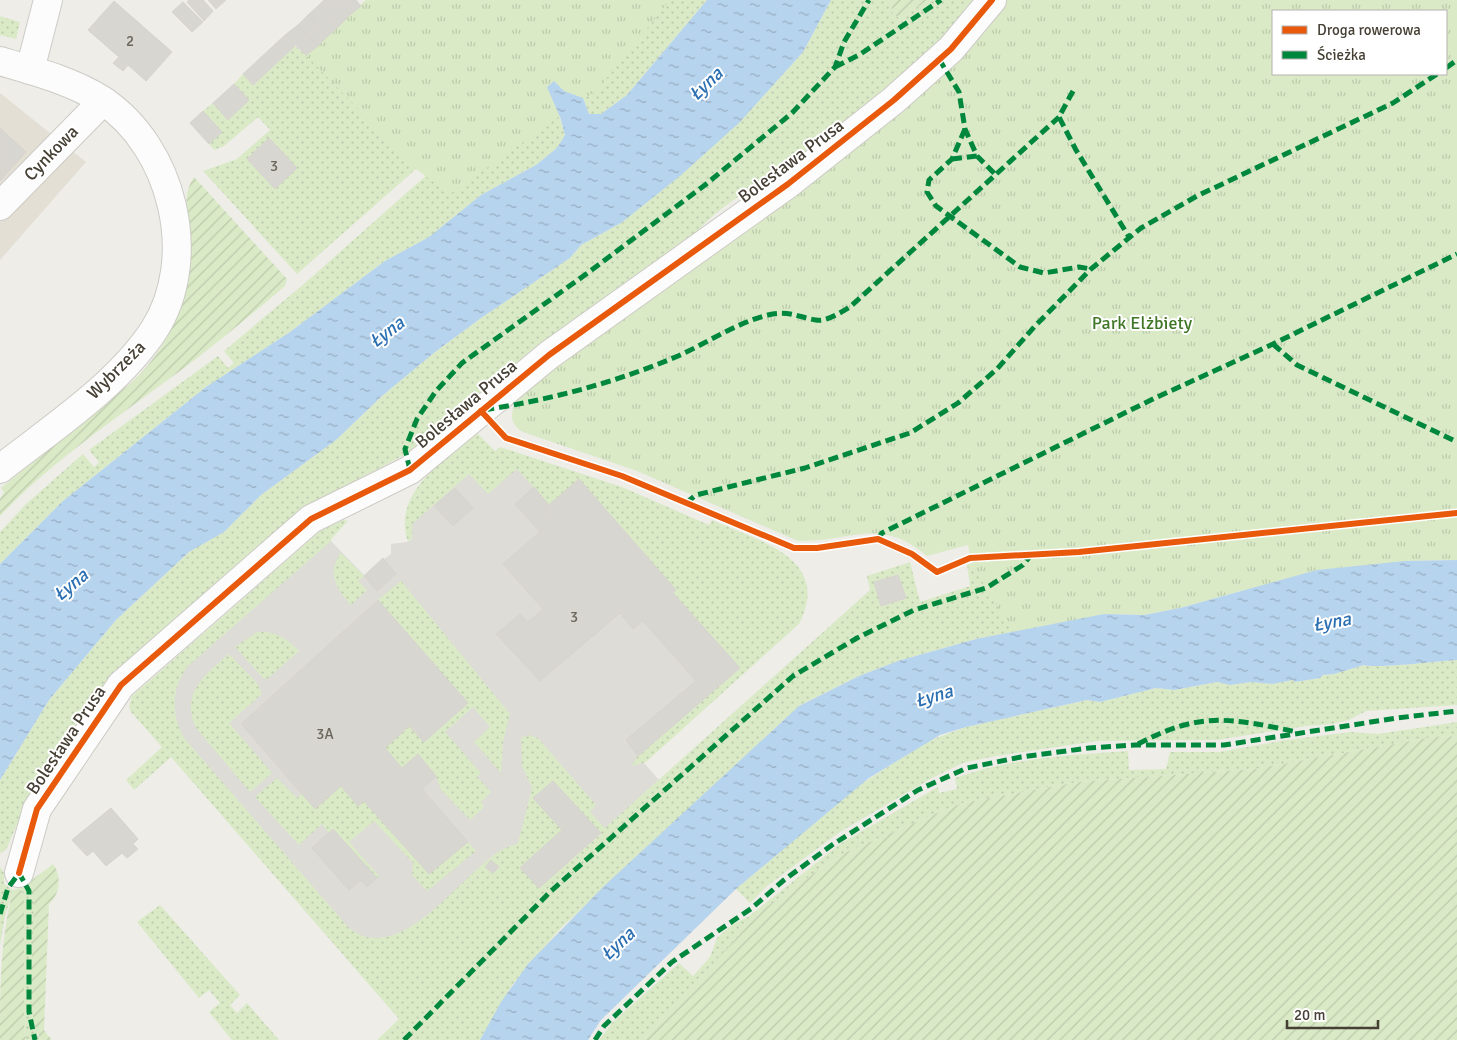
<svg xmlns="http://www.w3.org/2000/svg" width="1457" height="1040" font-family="Signika,sans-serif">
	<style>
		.residential { fill: #e3dfd5 }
		.industrial { fill: #dedcd6 }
		.grass { fill: url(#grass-dots); fill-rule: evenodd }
		.park { fill: url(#park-tufts); fill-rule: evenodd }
		.garden { fill: url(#garden-furrows) }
		.water { fill: url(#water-ripples) }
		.building { fill: #d8d6d0; stroke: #d7d4ce }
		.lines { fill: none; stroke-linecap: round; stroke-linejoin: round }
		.minor-casing { stroke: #cdcbc5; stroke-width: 30 }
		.minor { stroke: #fcfcfc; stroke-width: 28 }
		.quiet { stroke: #00873e; stroke-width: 5; stroke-dasharray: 10 5; stroke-linecap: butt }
		.cycleway-casing { stroke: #fff; stroke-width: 9 }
		.cycleway { stroke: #e8590c; stroke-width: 6 }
		.labels { text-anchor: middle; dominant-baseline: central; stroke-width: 4; stroke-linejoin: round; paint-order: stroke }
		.number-label { font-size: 15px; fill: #6a665c }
		.street-label { font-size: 18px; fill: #453f34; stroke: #fff }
		.park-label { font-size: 18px; fill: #407727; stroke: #fff }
		.water-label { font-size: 19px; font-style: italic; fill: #2c70b2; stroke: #fff }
	</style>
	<defs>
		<pattern id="grass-dots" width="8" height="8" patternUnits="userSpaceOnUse" patternTransform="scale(1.25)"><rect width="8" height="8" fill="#daeac7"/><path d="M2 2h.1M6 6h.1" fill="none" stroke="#bccaac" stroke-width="1.8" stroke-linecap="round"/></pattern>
		<pattern id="park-tufts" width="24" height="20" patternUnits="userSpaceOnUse" patternTransform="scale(1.25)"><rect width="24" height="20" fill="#daeac7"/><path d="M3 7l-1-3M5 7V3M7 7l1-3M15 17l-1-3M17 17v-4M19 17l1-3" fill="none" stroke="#bccaac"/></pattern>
		<pattern id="garden-furrows" width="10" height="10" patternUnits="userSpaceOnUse" patternTransform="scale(1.25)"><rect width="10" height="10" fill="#daeac7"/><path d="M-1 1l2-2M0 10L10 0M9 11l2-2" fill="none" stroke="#bccaac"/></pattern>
		<pattern id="water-ripples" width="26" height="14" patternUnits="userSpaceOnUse" patternTransform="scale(1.25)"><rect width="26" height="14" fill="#b7d4ee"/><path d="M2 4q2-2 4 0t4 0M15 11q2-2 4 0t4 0" fill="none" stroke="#97adc2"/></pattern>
	</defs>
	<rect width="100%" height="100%" fill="#eeede8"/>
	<polygon class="residential" points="0,93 86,162 0,260"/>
	<polygon class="industrial" points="481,460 532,461 679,516 740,668 638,756 659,780 539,888 408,1012 137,698 330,540 364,575 391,554 391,544 407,542 412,539 411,524"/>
	<g class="grass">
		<polygon points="366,0 450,139 297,274 203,171 237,159 270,130 258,117 224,146 214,150 209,144 221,132 203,111 213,103 228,119 249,100 234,84 243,74 253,85 295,46 306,55"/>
		<polygon points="619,0 707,0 627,95 601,114 589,114 583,98"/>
		<path d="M831,0H891L892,12L900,19L928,0H973L941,38L903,77L782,174C747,188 712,212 688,242L544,344L406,454L304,508L112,675L74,727L30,794L6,850L0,853V780L49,700L116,620L189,552L224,532L261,495L336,440L382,396L435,352L481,318L570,258L581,245L621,223L649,200L755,105L803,52Z"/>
		<polygon points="0,16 20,22 16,39 0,35"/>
		<polygon points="554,99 565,135 557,148 536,165 481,195 429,237 385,261 290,332 206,387 63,501 0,564 0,532 26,504 83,454 94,467 99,462 89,450 218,356 228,368 234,363 224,351 305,283 457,148"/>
		<path d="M476,432L495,451L500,447L622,487L709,525L712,520C758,541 833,558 799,624L646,762L631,766L638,756L740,668L673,593L676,590L579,479L549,505L517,469L488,494L469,474L412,524V538L408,542C391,493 445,460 476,432Z"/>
		<path d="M343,520L348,521L332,538L331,541L188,666C171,688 171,715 184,738L348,927C397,970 460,877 497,853C503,849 511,846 518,843L532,788L522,766L521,738L529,735L538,738L596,805L590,812L605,828L870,590L867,576L910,562L920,602L970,586L967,564L1457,560L1405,561L976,639L898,661L859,676L799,706L561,928L513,984L480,1040H377L399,1019L171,757L134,790L126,780L162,747L131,712L129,707L132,696L320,531ZM553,781L601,834L539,888L520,867L562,830L534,798Z"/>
		<path d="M341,553L364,576L358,581L367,590L351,605C337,589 326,573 341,553Z"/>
		<polygon points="401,581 510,714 503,742 501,773 474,742 490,727 473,707 445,732 481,773 477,777 491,792 481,802 484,807 470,820 441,790 436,776 418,754 402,768 385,748 409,726 424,742 468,703 378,600"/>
		<path d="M257,632C275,630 287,639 299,651L267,679L263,678L235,647Z"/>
		<path d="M229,654L257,683L262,694L229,723L272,773L250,792L196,728C180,693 205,675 229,654Z"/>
		<path d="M1457,660V705L1366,711L1349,720L1333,724L1306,726L1217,740L1098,741L996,756L963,763L932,778L840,832L767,886L750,903L736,889L855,788L928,741L966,727L1087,700L1100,702L1156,688L1174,690L1217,682L1230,685L1251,682L1272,684L1293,680L1295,682L1320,678L1323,675L1334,674L1365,665C1372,669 1441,661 1457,660Z"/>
		<path d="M1457,722V736L1433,737L1254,769L1078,782L963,803L944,810L840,855L761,911L643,1040H599L613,1022L679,963L693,976L710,957L717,938L733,924L748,917L840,844L936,788L938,787L939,793L957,789L955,778C1010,758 1070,755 1128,751L1129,770L1166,769L1170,752H1219L1286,740L1351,732L1378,734Z"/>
		<polygon points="277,778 297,798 302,793 341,786 358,806 364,801 429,874 468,842 476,851 427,891 412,875 413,863 374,821 349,842 379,876 377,878 333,829 329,833 322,824 299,845 255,797"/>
		<polygon points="0,867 4,873 4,884 13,890 5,916 0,945"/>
		<polygon points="32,880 35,898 37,1035 41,1040 26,1040 24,1027 24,896 20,888"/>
		<polygon points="160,905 240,995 230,1005 237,1013 247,1003 279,1040 232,1040 209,1012 220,1003 209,990 199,998 137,922"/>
	</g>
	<g class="park">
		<polygon points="366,0 670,0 598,89 450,194 416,169 306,55"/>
		<path d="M1007,0H1457V560L1405,561L1317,570L1180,608L1144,615L1104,614L1014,633L972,565L968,545L927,556C879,516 853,542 798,541L637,471L523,432C504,421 513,405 524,391L955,63ZM1273,11H1446V74H1273Z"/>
	</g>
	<g class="garden">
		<polygon points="891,0 928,0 900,19 892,12"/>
		<path d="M194,177L287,279L285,286C257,310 229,333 200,356C132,408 60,453 0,516V499L4,492L1,488L132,382C171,346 192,293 190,240C190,216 180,198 194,177Z"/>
		<polygon points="1457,736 1457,1040 643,1040 761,911 840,855 944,810 963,803 1078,782 1254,769 1433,737"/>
		<path d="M53,864C62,875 60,895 49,904L44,1030L52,1040H41C21,1010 39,921 32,880Z"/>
		<path d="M20,888L24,896V1027L26,1040H0C0,988 0,940 13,890Z"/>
	</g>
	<g class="water">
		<polygon points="707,0 831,0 803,52 739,123 680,176 621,223 581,245 570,258 481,318 435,352 382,396 336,440 261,495 224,532 189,552 116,620 49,700 0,780 0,564 63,501 206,387 290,332 385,261 429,237 481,195 536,165 557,148 565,135 560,117 547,87 554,81 564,91 583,98 589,114 601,114 627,95"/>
		<path d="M1457,560V660C1440,661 1373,669 1364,665L1334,674L1323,675L1320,678L1295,682L1293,680L1272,684L1251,682L1230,685L1217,682L1174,690L1156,688L1100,702L1087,700L966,727L940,735L869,778L737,888L601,1020L588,1040H480L501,1002L528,964L603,887L799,706L859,676L898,661L976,639L1104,614L1144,615L1180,608L1317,570L1405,561Z"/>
	</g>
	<g class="building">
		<polygon points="189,0 203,0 213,11 204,21 187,2"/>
		<polygon points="208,0 226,0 216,9"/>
		<polygon points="324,0 337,0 350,15 339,26 320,4"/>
		<polygon points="337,0 356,0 361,6 350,15"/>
		<polygon points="114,1 172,52 146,81 128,65 123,71 113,63 119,57 88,30"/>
		<polygon points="183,2 203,22 192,32 172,12"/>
		<polygon points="320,4 339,26 327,37 308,15"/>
		<polygon points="308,15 327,37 318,46 298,25"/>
		<polygon points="298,25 318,46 306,55 285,35"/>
		<polygon points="285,35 295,46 253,85 243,74"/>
		<polygon points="234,84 249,100 228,120 213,103"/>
		<polygon points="203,111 222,132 209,144 190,123"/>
		<polygon points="0,128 26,152 0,181"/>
		<polygon points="269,138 297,168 275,189 247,159"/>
		<polygon points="579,479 676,590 673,593 740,668 638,756 626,740 696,681 643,621 633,629 620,613 540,681 496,634 520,614 528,622 543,609 503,564 543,529 545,531 555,521 544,509"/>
		<polygon points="534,487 549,505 544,509 555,521 545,531 543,529 540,532 515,504"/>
		<polygon points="455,488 473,508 453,526 434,506"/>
		<polygon points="383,558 396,574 377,591 364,576"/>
		<polygon points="898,575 906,598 881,606 874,582"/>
		<polygon points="378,600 468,703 424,742 409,726 385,748 402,768 418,754 436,776 422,789 468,842 429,874 364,801 358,806 341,786 315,809 241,724"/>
		<polygon points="553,781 601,833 539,888 520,868 562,830 533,798"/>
		<polygon points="111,808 138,839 133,844 138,849 127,858 122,853 106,866 93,851 87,856 72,840"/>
		<polygon points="333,829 377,878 367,887 361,880 349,890 312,848"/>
		<polygon points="491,860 499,867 493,873 485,867"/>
	</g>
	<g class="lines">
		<defs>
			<g id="minor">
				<path d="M0,61C34,71 72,81 102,100C173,147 200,258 154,330C117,386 52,428 0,469"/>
				<polyline points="30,70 48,0"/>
				<polyline points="0,206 103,101"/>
				<polyline points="19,873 37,809 121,685 311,519 410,470 549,355 788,184 894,100 951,49 992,0"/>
			</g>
		</defs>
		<use href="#minor" class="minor-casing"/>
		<use href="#minor" class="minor"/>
		<g class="quiet">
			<polyline points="939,59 959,92 965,129 977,156 995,174"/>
			<polyline points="835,67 859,55 941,0"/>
			<polyline points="1446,68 1457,60"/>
			<polyline points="1073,91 1059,117 1076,150 1129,237"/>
			<polyline points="965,129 952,159 929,180 927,192 936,206 1020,267 1044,273 1079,267 1091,269"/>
			<polyline points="952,159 977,156"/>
			<polyline points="1273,344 1297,365 1457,442"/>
			<path d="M484,410C553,399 614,383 678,356C707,343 736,323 768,315C789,310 797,317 816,320C827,322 841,312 850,307L1059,117"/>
			<polyline points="410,470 405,449 417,419 436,391 462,363 589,272 705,185 792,113 835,67 844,42 869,0"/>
			<polyline points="686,503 696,495 805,468 910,433 958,403 997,369 1036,325 1091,269 1141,228 1197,196 1393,103 1437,74"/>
			<polyline points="878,539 882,533 1155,398 1273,344 1457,254"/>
			<path d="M1138,744C1201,711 1230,718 1297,732"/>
			<polyline points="0,914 8,888 19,873 29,891 29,1012 35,1040"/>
			<polyline points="404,1040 550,892 793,676 857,638 914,610 986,588 1023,565 1031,555"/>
			<polyline points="595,1040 604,1026 672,962 752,908 784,880 832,845 918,790 967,768 1021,757 1089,748 1135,745 1224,745 1397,718 1457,711"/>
		</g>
		<defs>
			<g id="cycleway">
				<polyline points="481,411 506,438 622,476 794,548 817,548 878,539 912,554 937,572 970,558 1079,552 1457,513"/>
				<polyline points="19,873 37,809 121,685 311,519 410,470 549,355 788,184 894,100 951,49 992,0"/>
			</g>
		</defs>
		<use href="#cycleway" class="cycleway-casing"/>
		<use href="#cycleway" class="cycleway"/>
	</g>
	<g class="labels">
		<g class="number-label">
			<text x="130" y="41">2</text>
			<text x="274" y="166">3</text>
			<text x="574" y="617">3</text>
			<text x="325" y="734">3A</text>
		</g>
		<g class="street-label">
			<text transform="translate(51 153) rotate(-46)">Cynkowa</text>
			<text transform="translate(791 161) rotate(-37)">Bolesława Prusa</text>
			<text transform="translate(116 370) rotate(-45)">Wybrzeża</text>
			<text transform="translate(466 404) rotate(-40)">Bolesława Prusa</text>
			<text transform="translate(66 740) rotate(-56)">Bolesława Prusa</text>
		</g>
		<g class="park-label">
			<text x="1142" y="323">Park Elżbiety</text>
		</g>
		<g class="water-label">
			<text transform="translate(706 84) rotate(-44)">Łyna</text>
			<text transform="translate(387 332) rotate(-37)">Łyna</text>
			<text transform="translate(71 585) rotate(-40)">Łyna</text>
			<text transform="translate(1332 622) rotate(-10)">Łyna</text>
			<text transform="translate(934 696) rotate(-17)">Łyna</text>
			<text transform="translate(618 944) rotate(-43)">Łyna</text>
		</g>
	</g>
	<rect x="1272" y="10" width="175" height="65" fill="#ffffff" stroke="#b5b2ae"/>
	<rect x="1282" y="26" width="25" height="8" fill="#e8590c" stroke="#b5b2ae"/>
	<text x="1317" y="35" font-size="15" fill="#453f34">Droga rowerowa</text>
	<rect x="1282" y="51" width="25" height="8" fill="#00873e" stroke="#b5b2ae"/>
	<text x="1317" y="60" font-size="15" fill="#453f34">Ścieżka</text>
	<path d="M1287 1020v8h91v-8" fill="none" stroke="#453f34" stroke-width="2.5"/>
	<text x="1294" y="1020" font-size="15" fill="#453f34" stroke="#ffffff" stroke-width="4" paint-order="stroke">20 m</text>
</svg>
